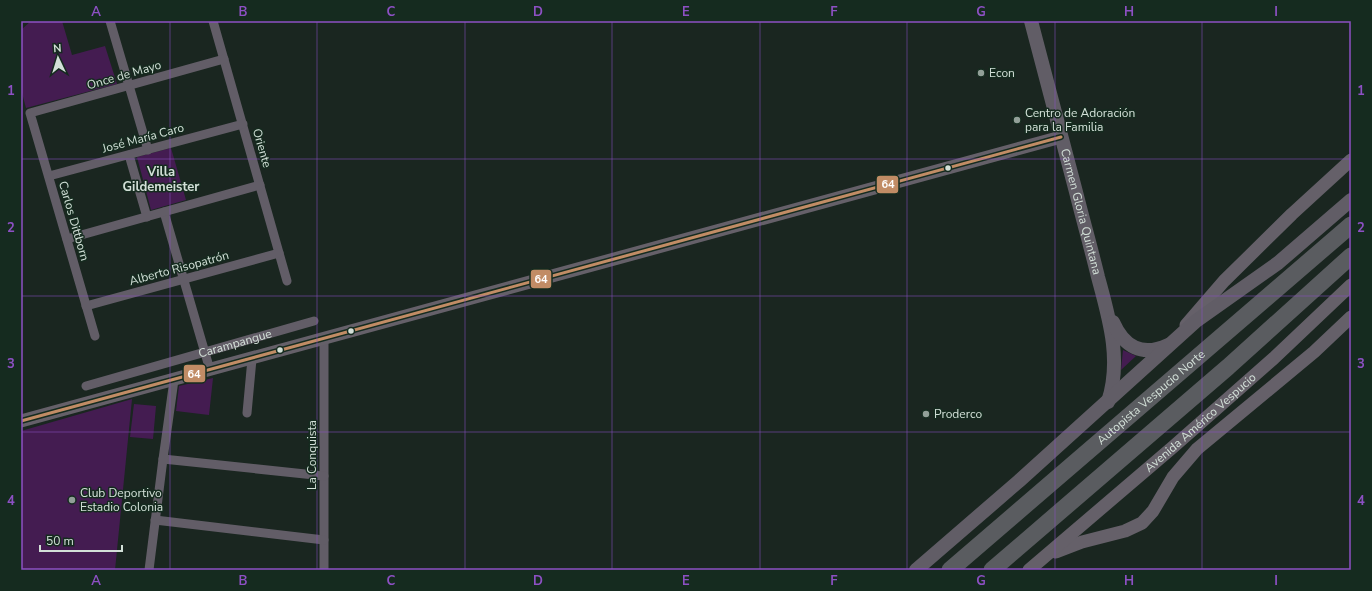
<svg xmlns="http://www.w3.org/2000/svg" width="1372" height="591" font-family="'Nunito Sans',sans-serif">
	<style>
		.green { fill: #441c51 }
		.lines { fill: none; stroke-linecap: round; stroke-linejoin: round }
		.street { stroke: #625d67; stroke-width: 9 }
		.secondary { stroke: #656069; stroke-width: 13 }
		.primary { stroke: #615d66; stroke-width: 14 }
		.highway { stroke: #5a5c60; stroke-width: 17 }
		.bus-1-casing { stroke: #152b1f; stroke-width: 6 }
		.bus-1 { stroke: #c18c65; stroke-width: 3 }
		.grid { fill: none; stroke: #8d50c4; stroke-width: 1; stroke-opacity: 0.55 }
		.poi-dot { fill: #929f98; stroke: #152b1f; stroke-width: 1.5 }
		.bus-dot { fill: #d3e0d8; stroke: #152b1f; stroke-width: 1.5 }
		.labels { text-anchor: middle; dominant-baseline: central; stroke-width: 3; stroke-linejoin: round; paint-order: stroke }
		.poi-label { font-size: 12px; fill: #d3e0d8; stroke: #152b1f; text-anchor: start }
		.street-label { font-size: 12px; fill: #d3e0d8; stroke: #152b1f }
		.neighbourhood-label { font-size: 13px; font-weight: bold; fill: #d3e0d8; stroke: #152b1f }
		.line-badge { stroke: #152b1f; stroke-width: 1.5 }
		.badge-label { font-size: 11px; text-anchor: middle; font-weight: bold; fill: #fff }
		.neatline { fill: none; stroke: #8d50c4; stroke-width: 1.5 }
		.grid-label { font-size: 13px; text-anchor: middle; font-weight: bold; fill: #8d50c4 }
	</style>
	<rect width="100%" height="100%" fill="#1a2620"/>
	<g class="green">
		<polygon points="31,21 62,21 72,55 105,46 117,84 26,108 21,89 21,30"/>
		<polygon points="171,148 186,200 151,210 137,157"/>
		<polygon points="1123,350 1136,356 1121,370"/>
		<polygon points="213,378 209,415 176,411 179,386"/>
		<polygon points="132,399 115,570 21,570 21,431"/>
		<polygon points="134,404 156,406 153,439 130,437"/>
	</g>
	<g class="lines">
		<g class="street">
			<polyline points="110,21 148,150"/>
			<polyline points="213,21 287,281"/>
			<polyline points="129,155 147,217"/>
			<polyline points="49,176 243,124"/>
			<polyline points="164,212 210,370"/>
			<polyline points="67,239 260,185"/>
			<polyline points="86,306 279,253"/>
			<polyline points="95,336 30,113 224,59"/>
			<polyline points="324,339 324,570"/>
			<path id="s1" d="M86,386L314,321"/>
			<polyline points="247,413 252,359"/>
			<polyline points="163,459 324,476"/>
			<polyline points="155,520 324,540"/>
			<polyline points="149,570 163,459 174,380"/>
		</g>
		<g class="secondary">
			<polyline points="1186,325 1224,281 1292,214 1351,160"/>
			<polyline points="21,421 1061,137"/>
			<polyline points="1056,552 1082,542 1125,531 1142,523 1153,511 1173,477 1197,449 1314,352 1351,317"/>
			<path id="s2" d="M1029,570L1173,447L1274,358L1351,285"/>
		</g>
		<g class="primary">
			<path id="s3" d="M1031,21C1046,78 1061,135 1076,192C1083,220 1091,248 1098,277C1109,318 1122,360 1108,402"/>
			<path d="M1113,322C1124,347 1142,357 1168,345"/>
			<polyline points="916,570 1019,481 1196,321 1278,263 1351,200"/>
		</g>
		<g class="highway">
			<path id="s4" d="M950,570L1351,225"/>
			<polyline points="992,570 1228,367 1351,256"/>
		</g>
		<defs>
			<polyline id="bus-1" points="21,421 1061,137"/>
		</defs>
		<use href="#bus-1" class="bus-1-casing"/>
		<use href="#bus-1" class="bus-1"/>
	</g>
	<path class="grid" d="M170,21V570M317,21V570M465,21V570M612,21V570M760,21V570M907,21V570M1055,21V570M1202,21V570M21,159H1351M21,296H1351M21,432H1351"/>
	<g class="poi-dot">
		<circle cx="981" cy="73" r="4"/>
		<circle cx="1017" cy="120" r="4"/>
		<circle cx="926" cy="414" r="4"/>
		<circle cx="72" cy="500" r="4"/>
	</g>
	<g class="bus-dot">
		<circle cx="948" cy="168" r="3.5"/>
		<circle cx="351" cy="331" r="3.5"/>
		<circle cx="280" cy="350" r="3.5"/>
	</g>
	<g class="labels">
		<g class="poi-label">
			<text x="989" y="73">Econ</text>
			<text x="1025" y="113">Centro de Adoración<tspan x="1025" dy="14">para la Familia</tspan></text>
			<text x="934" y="414">Proderco</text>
			<text x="80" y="493">Club Deportivo<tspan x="80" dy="14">Estadio Colonia</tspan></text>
		</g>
		<g class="street-label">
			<text transform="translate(124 75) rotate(-16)">Once de Mayo</text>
			<text transform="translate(143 138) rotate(-15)">José María Caro</text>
			<text transform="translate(262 148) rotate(74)">Oriente</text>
			<text stroke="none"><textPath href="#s3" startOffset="197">Carmen Gloria Quintana</textPath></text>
			<text transform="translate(74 221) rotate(74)">Carlos Dittborn</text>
			<text transform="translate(179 268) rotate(-15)">Alberto Risopatrón</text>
			<text stroke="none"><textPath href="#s1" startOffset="155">Carampangue</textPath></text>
			<text stroke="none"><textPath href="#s4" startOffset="265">Autopista Vespucio Norte</textPath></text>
			<text stroke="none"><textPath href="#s2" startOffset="226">Avenida Américo Vespucio</textPath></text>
			<text transform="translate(312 455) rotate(-90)">La Conquista</text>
		</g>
		<g class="neighbourhood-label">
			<text x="161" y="172">Villa<tspan x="161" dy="15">Gildemeister</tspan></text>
		</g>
	</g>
	<g class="line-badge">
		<rect x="876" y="175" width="23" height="19" rx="4" fill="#c18c65"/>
		<rect x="530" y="269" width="22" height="20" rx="4" fill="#c18c65"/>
		<rect x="183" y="364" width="23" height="19" rx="4" fill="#c18c65"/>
	</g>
	<g class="badge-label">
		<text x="888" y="188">64</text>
		<text x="541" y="283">64</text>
		<text x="194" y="378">64</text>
	</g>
	<rect width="1372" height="591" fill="none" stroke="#152b1f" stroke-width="44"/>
	<g transform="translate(58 58) rotate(356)" stroke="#152b1f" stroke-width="3" paint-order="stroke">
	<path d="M0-3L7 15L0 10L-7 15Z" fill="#d3e0d8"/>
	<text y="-6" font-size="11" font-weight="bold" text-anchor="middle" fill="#d3e0d8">N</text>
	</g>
	<path d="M40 545v6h82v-6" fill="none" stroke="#d3e0d8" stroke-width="2"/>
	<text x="46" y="545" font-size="12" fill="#d3e0d8" stroke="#152b1f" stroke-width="3" paint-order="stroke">50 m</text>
	<rect x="22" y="22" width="1328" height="547" class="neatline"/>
	<g class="grid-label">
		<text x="96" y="16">A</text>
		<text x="243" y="16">B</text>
		<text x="391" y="16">C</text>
		<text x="538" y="16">D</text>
		<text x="686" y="16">E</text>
		<text x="834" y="16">F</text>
		<text x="981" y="16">G</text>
		<text x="1129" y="16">H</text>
		<text x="1276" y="16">I</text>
		<text x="11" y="95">1</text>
		<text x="1361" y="95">1</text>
		<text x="11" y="232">2</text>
		<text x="1361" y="232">2</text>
		<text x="11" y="368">3</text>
		<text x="1361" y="368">3</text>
		<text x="11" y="505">4</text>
		<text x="1361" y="505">4</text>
		<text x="96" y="585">A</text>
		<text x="243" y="585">B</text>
		<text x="391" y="585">C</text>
		<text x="538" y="585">D</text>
		<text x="686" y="585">E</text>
		<text x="834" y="585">F</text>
		<text x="981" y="585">G</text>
		<text x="1129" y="585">H</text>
		<text x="1276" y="585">I</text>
	</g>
</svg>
